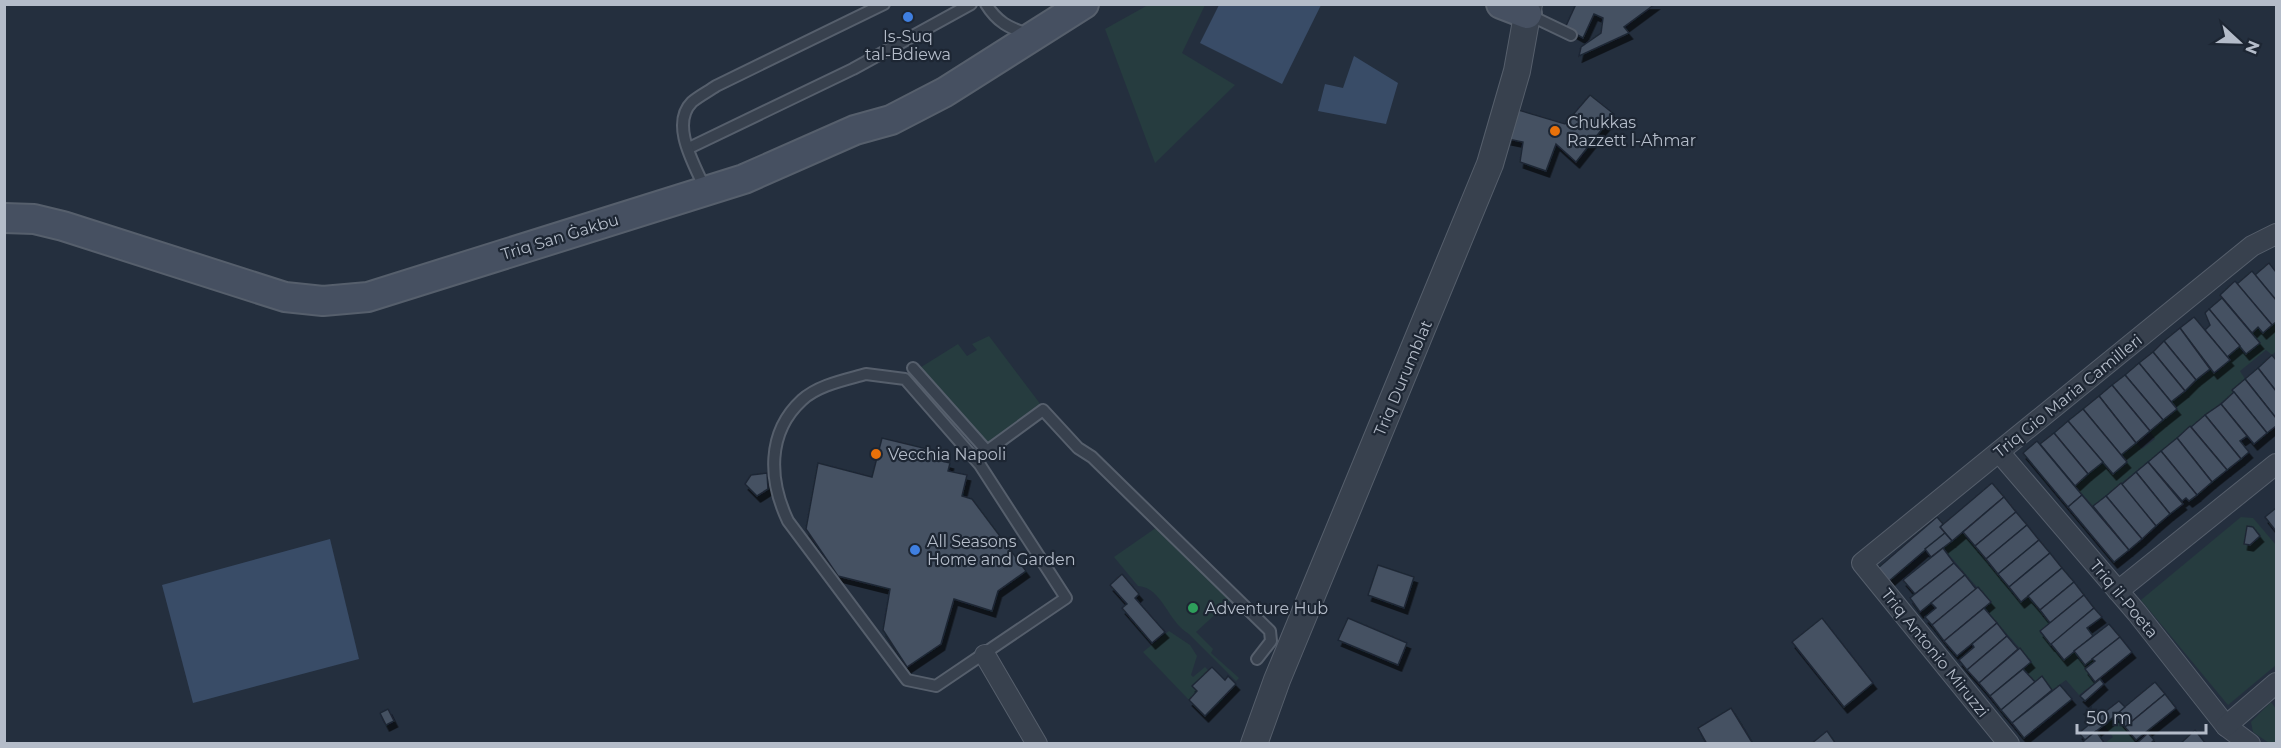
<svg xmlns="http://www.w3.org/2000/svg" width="2281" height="748" font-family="Montserrat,sans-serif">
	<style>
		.green { fill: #263c3f }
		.water { fill: #394c67 }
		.building { fill: #455162; stroke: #1f2835; stroke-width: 1.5; filter: url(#shadow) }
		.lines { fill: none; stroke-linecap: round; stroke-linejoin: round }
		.service-casing { stroke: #565f6c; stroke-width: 14 }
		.minor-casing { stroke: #565f6c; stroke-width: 22 }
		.tertiary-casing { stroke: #565f6c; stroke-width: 28 }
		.secondary-casing { stroke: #565f6c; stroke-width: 32 }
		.service { stroke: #38414e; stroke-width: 10 }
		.minor { stroke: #38414e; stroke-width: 20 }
		.tertiary { stroke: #38414e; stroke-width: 26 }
		.secondary { stroke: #465061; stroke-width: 28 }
		.shop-dot { fill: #3f7fe0; stroke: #1d2633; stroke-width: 2 }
		.food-dot { fill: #e8710a; stroke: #1d2633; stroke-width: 2 }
		.leisure-dot { fill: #2e9e5b; stroke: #1d2633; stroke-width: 2 }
		.labels { text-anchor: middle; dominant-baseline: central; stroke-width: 4.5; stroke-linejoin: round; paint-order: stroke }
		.poi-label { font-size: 16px; fill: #b4bcc9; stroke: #1d2633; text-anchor: start }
		.street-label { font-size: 16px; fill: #b4bcc9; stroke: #1d2633 }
	</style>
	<defs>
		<filter id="shadow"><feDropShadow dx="3.5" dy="6" stdDeviation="0" flood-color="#0009"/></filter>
	</defs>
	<rect width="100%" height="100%" fill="#242f3e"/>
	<g class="green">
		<polygon points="1148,5 1205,5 1182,53 1235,85 1155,163 1105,29"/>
		<polygon points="2276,322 2276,351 2272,355 2266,350 2240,371 2245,379 2232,389 2234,392 2093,506 2075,486 2103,462 2127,462 2121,455 2136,443 2142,449 2155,439 2150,431 2176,409 2171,402 2210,369 2215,373 2230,361 2227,357 2240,346 2247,354 2260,343 2252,333 2258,327 2264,333"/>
		<polygon points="989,336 1041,405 988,446 918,369 958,344 967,356 977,350 972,344"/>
		<polygon points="2241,517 2253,518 2276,545 2276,665 2228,705 2141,600"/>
		<path d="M1160,525L1232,599L1196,632L1213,649L1211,653L1239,678L1236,681L1189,634C1167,621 1163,588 1138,586L1114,557Z"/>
		<polygon points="1963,532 2021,602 2028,596 2050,623 2040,632 2063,659 2074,651 2085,665 2092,659 2095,661 2085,669 2096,682 2079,695 2066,680 2052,690 2042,677 2035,682 2023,669 2031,661 1984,608 1990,602 1943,548"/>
		<polygon points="1169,631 1190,645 1197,656 1191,675 1193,677 1205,667 1208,670 1193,686 1197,691 1189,700 1143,652"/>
		<polygon points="2271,702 2276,709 2276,743 2269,743 2253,732 2251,722"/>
		<polygon points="2116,716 2136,740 2133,743 2105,743 2113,737 2104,725"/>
	</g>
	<g class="water">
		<polygon points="1219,5 1321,5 1282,84 1200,43"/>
		<polygon points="1354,56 1398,83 1386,124 1318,111 1325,84 1343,88"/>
		<polygon points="330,539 359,659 193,703 162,585"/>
	</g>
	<g class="building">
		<polygon points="1576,4 1655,4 1624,27 1629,33 1579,56 1581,47 1601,33 1603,18 1594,14 1583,38 1565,28"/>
		<polygon points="1590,95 1614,114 1576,162 1556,144 1546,171 1520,162 1523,142 1508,139 1515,109 1565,124"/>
		<polygon points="2269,263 2276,272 2276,300 2255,275"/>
		<polygon points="2252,271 2276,300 2276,322 2272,325 2237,284"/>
		<polygon points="2235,281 2272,325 2263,333 2258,327 2252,333 2220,295"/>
		<polygon points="2222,298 2260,343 2246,354 2209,309"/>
		<polygon points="2209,309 2240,346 2227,357 2205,330 2210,325 2205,313"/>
		<polygon points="2194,317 2230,360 2214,373 2180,328"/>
		<polygon points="2180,328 2210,369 2196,380 2164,341"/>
		<polygon points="2164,341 2196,380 2185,391 2153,352"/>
		<polygon points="2153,352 2185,391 2171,402 2139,363"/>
		<polygon points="2272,355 2276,360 2276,391 2258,368"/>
		<polygon points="2139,363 2177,409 2163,420 2125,375"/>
		<polygon points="2258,368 2276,391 2276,418 2245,379"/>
		<polygon points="2125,375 2163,420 2150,431 2112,385"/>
		<polygon points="2245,379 2276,418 2276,426 2267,433 2232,390"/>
		<polygon points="2112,385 2150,431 2136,443 2099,396"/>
		<polygon points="2234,392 2267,433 2254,444 2221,404"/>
		<polygon points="2099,396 2136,443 2121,455 2083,409"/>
		<polygon points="2221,404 2247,436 2240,441 2249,452 2241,459 2205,415"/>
		<polygon points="2083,409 2127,462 2113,474 2068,421"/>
		<polygon points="2205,415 2241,459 2227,470 2191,427"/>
		<polygon points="2068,421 2103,462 2088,474 2054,433"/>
		<polygon points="2190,426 2227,470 2212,482 2177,438"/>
		<polygon points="2054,433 2088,474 2075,486 2040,444"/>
		<polygon points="882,438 944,453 942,461 950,463 948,471 967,475 962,496 972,499 1026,571 998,591 992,611 954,599 941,644 907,667 883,630 890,589 838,576 806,529 818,463 872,477"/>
		<polygon points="2177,438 2212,482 2197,495 2161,451"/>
		<polygon points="2037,441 2082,495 2068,507 2023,453"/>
		<polygon points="2161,451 2197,495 2189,501 2186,498 2182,501 2148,462"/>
		<polygon points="2148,462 2183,504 2170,514 2136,472"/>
		<polygon points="2136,472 2170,514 2156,526 2121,485"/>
		<polygon points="767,473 768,489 757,496 745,484 751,475"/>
		<polygon points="1992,483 2004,497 1952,541 1940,527"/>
		<polygon points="2121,483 2156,526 2142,539 2106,496"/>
		<polygon points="2082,495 2129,550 2114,562 2068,507"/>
		<polygon points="2106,496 2142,539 2129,550 2093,506"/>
		<polygon points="2004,497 2016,512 1975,546 1963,532"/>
		<polygon points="2276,508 2276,531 2265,517"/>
		<polygon points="2016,512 2027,525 1986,559 1975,546"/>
		<polygon points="1937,517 1943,524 1940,527 1945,533 1889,581 1878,568"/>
		<polygon points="2027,525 2039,540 1998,574 1986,559"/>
		<polygon points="2247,526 2253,527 2260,536 2250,545 2244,544"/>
		<polygon points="1945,533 1952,541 1931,557 1925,549"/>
		<polygon points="2039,540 2050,553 2009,587 1998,574"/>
		<polygon points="1943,548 1954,563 1915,594 1903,580"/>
		<polygon points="2050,553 2062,568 2021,602 2009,587"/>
		<polygon points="1954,563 1965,575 1920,612 1910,598"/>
		<polygon points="1378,565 1414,577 1404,608 1368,595"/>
		<polygon points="2062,568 2074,582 2040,610 2028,596"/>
		<polygon points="1122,574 1139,594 1135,598 1165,632 1152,643 1122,608 1127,604 1110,585"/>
		<polygon points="1965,575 1976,589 1932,625 1925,617 1936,608 1931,603"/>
		<polygon points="2074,582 2084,595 2050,623 2040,610"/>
		<polygon points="1978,587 1991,602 1944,641 1932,625"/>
		<polygon points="2084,595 2094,608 2051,645 2040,631"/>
		<polygon points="1984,608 1997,623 1957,656 1944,641"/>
		<polygon points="2094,608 2102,617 2087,628 2093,636 2064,660 2051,644"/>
		<polygon points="1348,618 1407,643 1398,665 1338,640"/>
		<polygon points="1822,618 1873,683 1844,707 1792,642"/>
		<polygon points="1997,623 2007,636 1967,670 1959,660 1974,647 1972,644"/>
		<polygon points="2109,624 2120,637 2085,665 2074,651"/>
		<polygon points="2007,636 2018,649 1979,683 1967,670"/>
		<polygon points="2120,637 2132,652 2095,682 2085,669 2095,661 2092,659"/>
		<polygon points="2020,648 2031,662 1990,696 1979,683"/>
		<polygon points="1212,667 1225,680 1228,676 1236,684 1205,716 1189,700 1197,691 1192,686"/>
		<polygon points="2023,669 2035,682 2001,710 1990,696"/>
		<polygon points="2042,676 2052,690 2012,723 2001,710"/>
		<polygon points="2100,679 2104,684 2085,701 2080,696"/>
		<polygon points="2155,682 2165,694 2125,727 2115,715"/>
		<polygon points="2060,685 2072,699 2024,738 2012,723"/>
		<polygon points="2165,694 2176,708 2136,740 2125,727"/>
		<polygon points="2119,701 2125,707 2104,725 2097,718"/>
		<polygon points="1731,708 1753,744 1707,744 1698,728"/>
		<polygon points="388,709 394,721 386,725 380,713"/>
		<polygon points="2097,718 2104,725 2085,740 2079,733"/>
		<polygon points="2195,730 2206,744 2180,744"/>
		<polygon points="1827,731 1836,744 1811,744"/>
		<polygon points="2096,731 2105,744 2081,744 2085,740"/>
		<polygon points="2148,733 2154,740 2150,744 2136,744"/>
	</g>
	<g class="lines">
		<defs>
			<g id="service">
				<path d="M986,4C997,22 1009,28 1028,34"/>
				<polyline points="1527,14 1571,35"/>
				<polyline points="689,148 853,69 971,4"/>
				<path d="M706,191C696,167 669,125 692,102C699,96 709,91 716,86L884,4"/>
				<polyline points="913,368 987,451 1043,410 1078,448 1092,457 1270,631 1271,641 1257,659"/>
				<path d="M866,374L905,379L980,465L1066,598L936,686L907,680L788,521C769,481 766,433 802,400C818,385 845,380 866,374Z"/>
			</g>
			<g id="minor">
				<polyline points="1999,452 2137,613 2226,726 2250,744"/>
				<polyline points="2118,591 2276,464"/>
				<polyline points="985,655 1037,744"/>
				<polyline points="2226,726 2276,683"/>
				<polyline points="2009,744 1862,563 2252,246 2276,234"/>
			</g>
			<polyline id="tertiary" points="1254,744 1277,680 1490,164 1517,71 1529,4"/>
			<g id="secondary">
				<polyline points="1501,4 1527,14"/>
				<polyline points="4,218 34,219 63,226 285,297 323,301 368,297 744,179 855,130 891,120 945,92 1084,4"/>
			</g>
		</defs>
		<use href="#service" class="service-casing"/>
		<use href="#minor" class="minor-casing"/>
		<use href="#tertiary" class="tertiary-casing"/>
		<use href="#secondary" class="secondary-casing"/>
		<use href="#service" class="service"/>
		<use href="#minor" class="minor"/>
		<use href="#tertiary" class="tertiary"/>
		<use href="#secondary" class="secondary"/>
	</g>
	<g class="shop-dot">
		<circle cx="908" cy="17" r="6"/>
		<circle cx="915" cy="550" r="6"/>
	</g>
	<g class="food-dot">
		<circle cx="1555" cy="131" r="6"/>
		<circle cx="876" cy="454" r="6"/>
	</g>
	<circle class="leisure-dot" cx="1193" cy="608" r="6"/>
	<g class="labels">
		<g class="poi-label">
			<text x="908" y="36" text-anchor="middle">Is-Suq<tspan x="908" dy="18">tal-Bdiewa</tspan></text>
			<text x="1567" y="122">Chukkas<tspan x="1567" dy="18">Razzett l-Aħmar</tspan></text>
			<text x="888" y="454">Vecchia Napoli</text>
			<text x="927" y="541">All Seasons<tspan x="927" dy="18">Home and Garden</tspan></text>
			<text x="1205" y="608">Adventure Hub</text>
		</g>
		<g class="street-label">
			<text transform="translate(560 237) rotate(-17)">Triq San Ġakbu</text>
			<text transform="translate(1403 378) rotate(-67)">Triq Durumblat</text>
			<text transform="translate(2068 396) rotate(-39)">Triq Gio Maria Camilleri</text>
			<text transform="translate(2124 599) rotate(50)">Triq il-Poeta</text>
			<text transform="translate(1935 653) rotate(51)">Triq Antonio Miruzzi</text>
		</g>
	</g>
	<rect width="2281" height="748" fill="none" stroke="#b4bcc9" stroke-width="12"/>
	<g transform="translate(2239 42) rotate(112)" stroke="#1d2633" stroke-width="4.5" paint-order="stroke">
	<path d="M0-4.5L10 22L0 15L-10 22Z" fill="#b4bcc9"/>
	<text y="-9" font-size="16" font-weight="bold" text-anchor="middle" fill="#b4bcc9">N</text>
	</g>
	<path d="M2077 724v9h129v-9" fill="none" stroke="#b4bcc9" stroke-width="3"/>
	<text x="2086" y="724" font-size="18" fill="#b4bcc9" stroke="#1d2633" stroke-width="4.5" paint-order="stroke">50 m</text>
</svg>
